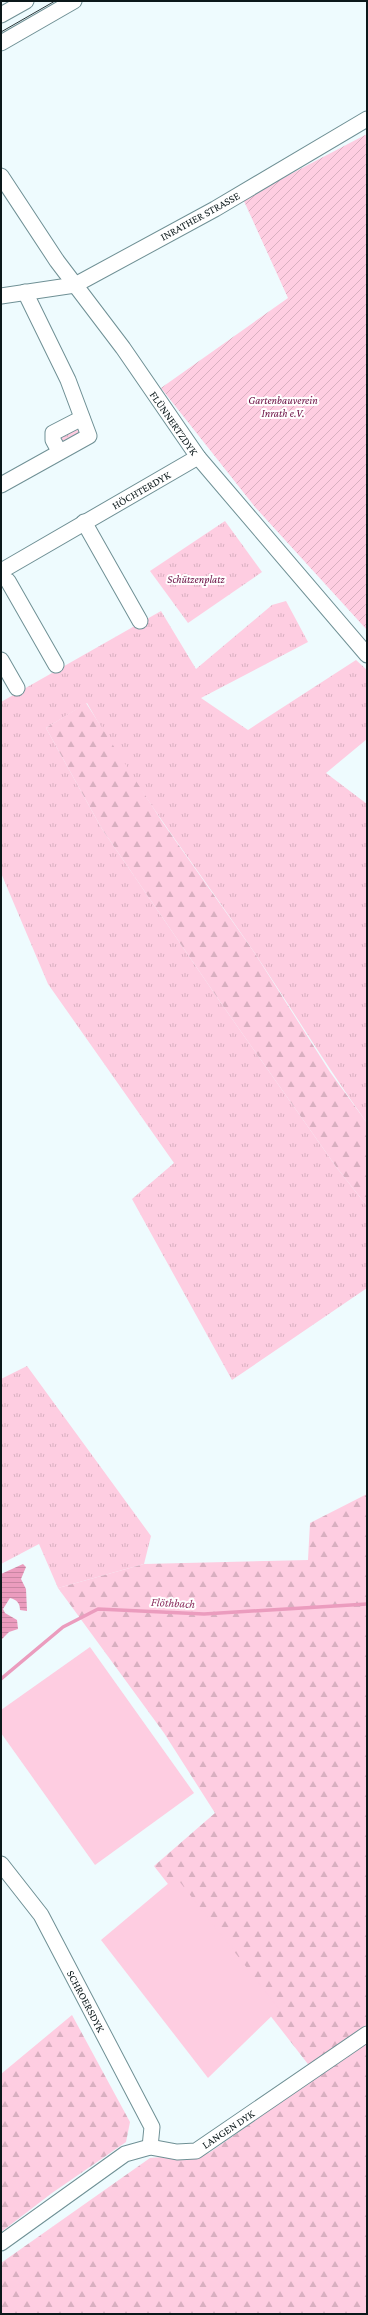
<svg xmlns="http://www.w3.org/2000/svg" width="368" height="2315" font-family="'Crimson Pro',serif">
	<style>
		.grass { fill: url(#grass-tufts) }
		.forest { fill: url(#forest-firs) }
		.garden { fill: url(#garden-furrows) }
		.pitch { fill: #fecde1 }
		.water { fill: url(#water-rules) }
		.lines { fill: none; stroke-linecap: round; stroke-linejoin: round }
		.stream { stroke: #eb9cbe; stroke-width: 3.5 }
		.minor-casing { stroke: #6f9095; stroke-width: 17 }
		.minor { stroke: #fff; stroke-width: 15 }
		.tram { stroke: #293639; stroke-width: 1 }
		.labels { text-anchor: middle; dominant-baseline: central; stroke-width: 4; stroke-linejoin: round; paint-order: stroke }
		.street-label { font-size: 11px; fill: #0b181a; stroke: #fff }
		.park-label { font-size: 11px; font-style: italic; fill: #6b0f43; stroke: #fff }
		.water-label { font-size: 12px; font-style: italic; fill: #8c315f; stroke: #fff }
	</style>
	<defs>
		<pattern id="grass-tufts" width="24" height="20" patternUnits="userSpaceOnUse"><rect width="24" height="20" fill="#fecde1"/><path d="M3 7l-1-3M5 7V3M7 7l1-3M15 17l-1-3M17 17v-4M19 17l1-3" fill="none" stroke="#d8afc0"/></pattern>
		<pattern id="forest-firs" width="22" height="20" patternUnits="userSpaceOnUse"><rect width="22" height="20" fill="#fecde1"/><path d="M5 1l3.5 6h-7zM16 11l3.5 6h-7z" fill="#d8afc0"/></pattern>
		<pattern id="garden-furrows" width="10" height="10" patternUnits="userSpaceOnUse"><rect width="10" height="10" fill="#fecde1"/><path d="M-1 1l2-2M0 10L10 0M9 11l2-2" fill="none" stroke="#d8afc0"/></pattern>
		<pattern id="water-rules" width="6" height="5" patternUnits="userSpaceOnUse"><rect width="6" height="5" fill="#eb9cbe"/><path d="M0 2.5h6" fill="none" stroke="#c886a3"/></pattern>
	</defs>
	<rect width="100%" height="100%" fill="#eefbfe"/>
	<g class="grass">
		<polygon points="78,427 81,433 64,445 59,434"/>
		<polygon points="225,521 262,572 188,623 150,571"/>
		<path d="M286,601L308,642L201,698L248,730L356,660L367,670V739L326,773L367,804V1123C327,1067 292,1009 254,952C198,869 136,790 87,703L46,728L102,829L223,1006L337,1168L367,1206V1288L232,1380L132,1199L174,1163L48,984L1,873V702L161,611L196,669L272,605Z"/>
		<polygon points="27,1366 151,1536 144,1564 58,1588 39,1544 1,1564 1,1379"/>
	</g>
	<g class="forest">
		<polygon points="86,703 163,823 254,952 330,1072 367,1123 367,1206 337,1168 223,1006 102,829 46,728"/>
		<polygon points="367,1494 367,2026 311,2068 154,1866 215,1813 164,1733 58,1588 144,1564 308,1560 310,1523"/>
		<polygon points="72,2015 130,2122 126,2142 52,2193 1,2232 1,2074"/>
		<polygon points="367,2041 367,2314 1,2314 1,2263 150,2158 209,2153"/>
	</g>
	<polygon class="garden" points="367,134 367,630 255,507 161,388 288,298 243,199"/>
	<g class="pitch">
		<polygon points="90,1647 194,1793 95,1865 1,1733 1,1710"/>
		<polygon points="176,1877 279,2009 208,2078 101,1940"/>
	</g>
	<path class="water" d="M23,1564L26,1567L21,1579L26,1589L27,1611L20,1610C20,1603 17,1600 10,1598L3,1609L5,1613L17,1620L18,1629L9,1632L1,1640V1574Z"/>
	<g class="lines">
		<polyline class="stream" points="1,1679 63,1627 98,1609 204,1614 367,1604"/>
		<defs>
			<g id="minor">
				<polyline points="1,15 26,1"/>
				<polyline points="1,43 74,1"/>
				<polyline points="1,176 57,261 123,348 198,457 367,655"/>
				<polyline points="1,296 75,285 215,209 367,119"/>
				<polyline points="59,451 53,440 53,433 82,418"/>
				<polyline points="1,485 89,436 68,380 25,292"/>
				<polyline points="84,522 140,621"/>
				<polyline points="3,570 198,457"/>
				<polyline points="8,581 56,665"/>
				<polyline points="1,660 17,688"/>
				<polyline points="1,1864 41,1915 152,2127 150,2147"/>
				<polyline points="1,2243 125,2154 150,2147 177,2152 196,2151 367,2034"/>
			</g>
		</defs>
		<use href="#minor" class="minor-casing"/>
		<use href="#minor" class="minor"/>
		<polyline class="tram" points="1,32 55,1"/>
	</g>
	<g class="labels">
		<g class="street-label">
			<text transform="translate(200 216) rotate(-29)">INRATHER STRASSE</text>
			<text transform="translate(174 423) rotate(55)">FLÜNNERTZDYK</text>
			<text transform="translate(141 490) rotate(-30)">HÖCHTERDYK</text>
			<text transform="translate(86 2001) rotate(62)">SCHROERSDYK</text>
			<text transform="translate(228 2129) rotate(-34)">LANGEN DYK</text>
		</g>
		<g class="park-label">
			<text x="283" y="400">Gartenbauverein<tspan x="283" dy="13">Inrath e.V.</tspan></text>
			<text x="196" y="579">Schützenplatz</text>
		</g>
		<g class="water-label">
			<text transform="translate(173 1603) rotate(3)">Flöthbach</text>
		</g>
	</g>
	<rect width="368" height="2315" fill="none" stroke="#0b181a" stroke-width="4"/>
</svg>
